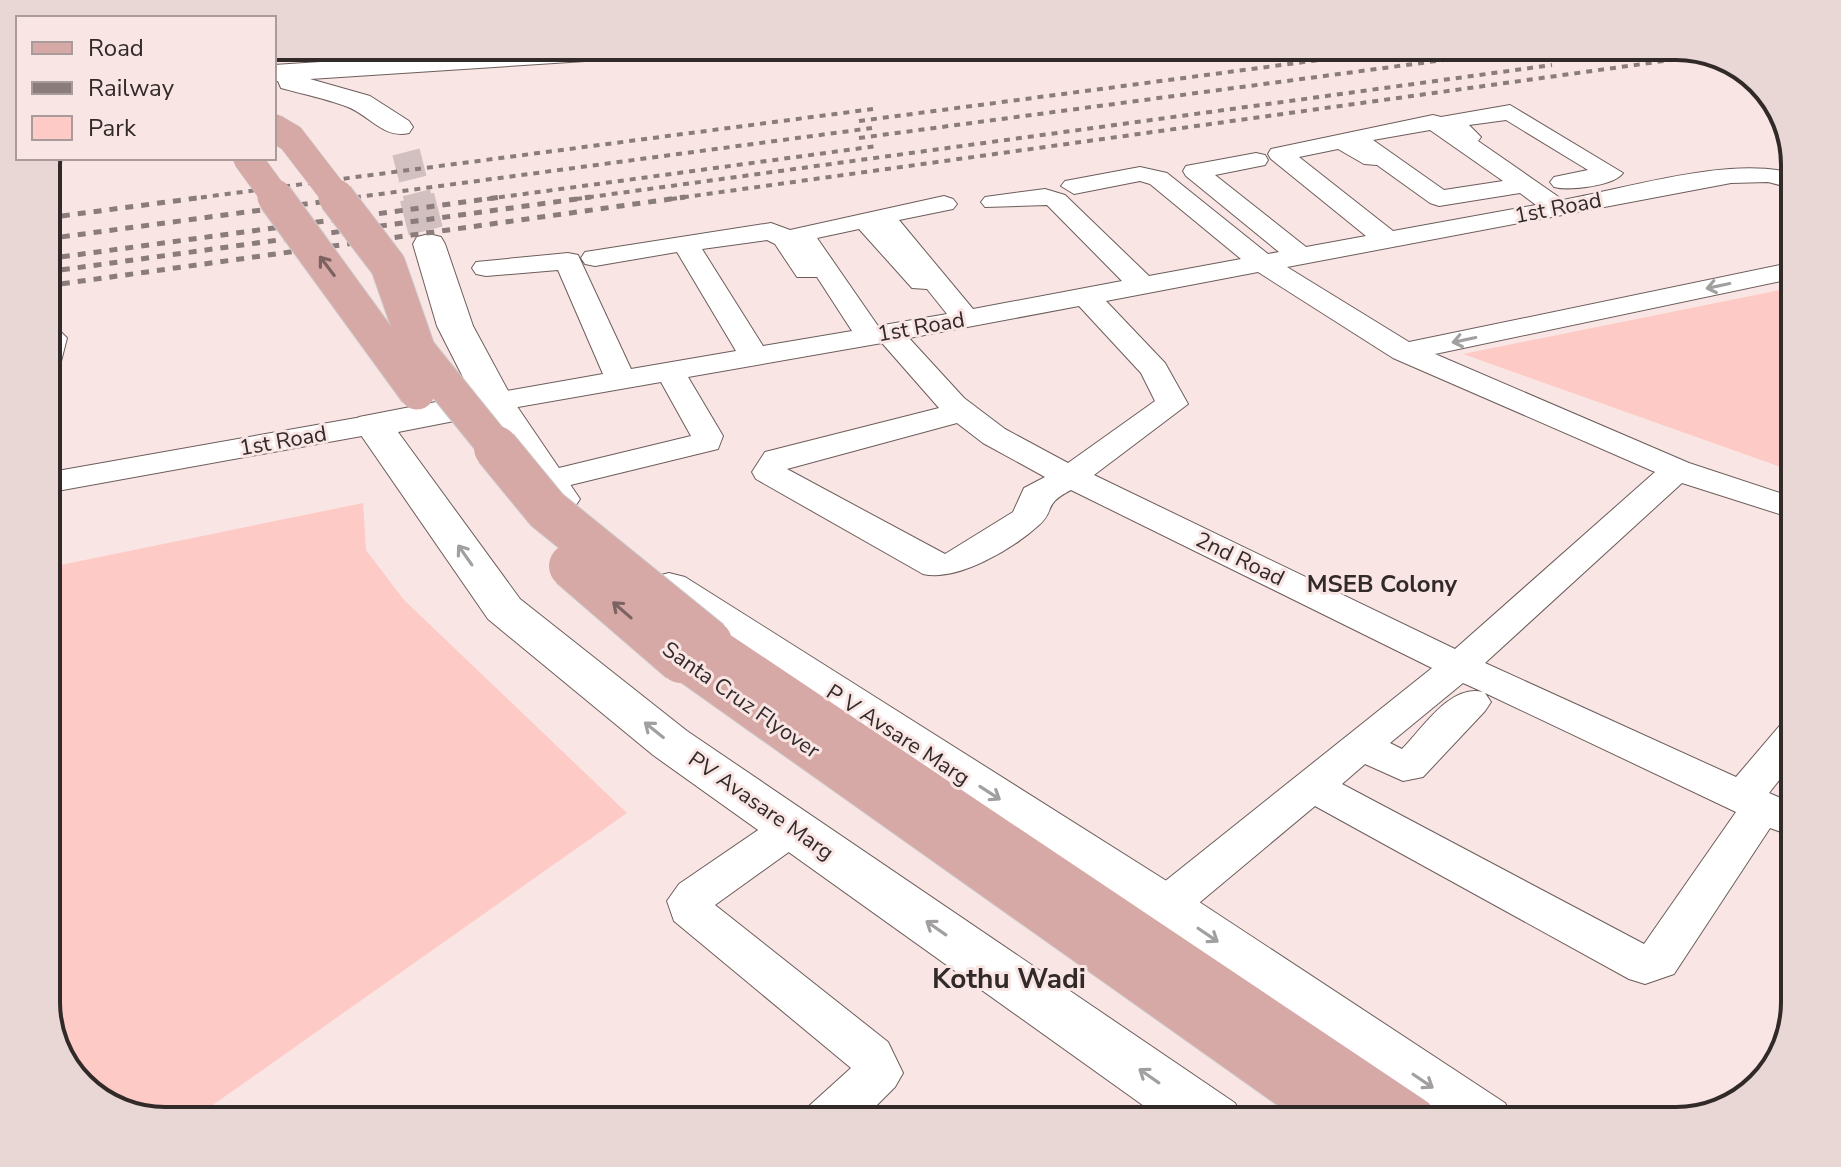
<svg xmlns="http://www.w3.org/2000/svg" width="1841" height="1167" font-family="'Nunito Sans',sans-serif">
	<style>
		.green { fill: #fecac6 }
		.lines { fill: none; stroke-linecap: round; stroke-linejoin: round }
		.tertiary-tunnel-far1 { stroke: #d1c0bf; stroke-width: 28; stroke-dasharray: 28 14; stroke-linecap: butt }
		.tertiary-tunnel { stroke: #d1c0bf; stroke-width: 35; stroke-dasharray: 35 18; stroke-linecap: butt }
		.minor-casing { stroke: #6c5d5b; stroke-width: 2 }
		.tertiary-casing { stroke: #6c5d5b; stroke-width: 2 }
		.primary-casing { stroke: #cecccc; stroke-width: 2 }
		.minor { fill: #fff; fill-rule: evenodd }
		.tertiary { fill: #fff; fill-rule: evenodd }
		.primary { fill: #d7a9a6; fill-rule: evenodd }
		.rail-far1 { stroke: #897c7b; stroke-width: 4; stroke-dasharray: 6 6; stroke-linecap: butt }
		.rail { stroke: #897c7b; stroke-width: 5; stroke-dasharray: 8 8; stroke-linecap: butt }
		.primary-bridge-far2-casing { stroke: #cecccc; stroke-width: 29; stroke-linecap: butt }
		.primary-bridge-far1-casing { stroke: #cecccc; stroke-width: 37; stroke-linecap: butt }
		.primary-bridge-casing { stroke: #cecccc; stroke-width: 46; stroke-linecap: butt }
		.primary-bridge-far2 { stroke: #d7a9a6; stroke-width: 28 }
		.primary-bridge-far1 { stroke: #d7a9a6; stroke-width: 35 }
		.primary-bridge { stroke: #d7a9a6; stroke-width: 44 }
		.oneway { stroke: #7c6361 }
		.oneway2 { stroke: #a29f9f }
		.labels { text-anchor: middle; dominant-baseline: central; stroke-width: 6; stroke-linejoin: round; paint-order: stroke }
		.street-label { font-size: 22px; fill: #312a29; stroke: #f9e6e4 }
		.neighbourhood-label { font-size: 24px; font-weight: bold; fill: #312a29; stroke: #f9e6e4 }
		.near-neighbourhood-label { font-size: 28px; font-weight: bold; fill: #312a29; stroke: #f9e6e4 }
		.rim { fill: none; stroke: #312a29; stroke-width: 4 }
	</style>
	<rect width="100%" height="100%" fill="#f9e6e4"/>
	<g class="green">
		<polygon points="1795,287 1795,472 1463,354"/>
		<polygon points="363,503 366,550 404,600 627,813 190,1121 165,1121 99,1101 62,1062 46,1010 46,568"/>
	</g>
	<g class="lines">
		<polyline class="tertiary-tunnel-far1" points="406,152 418,199"/>
		<polyline class="tertiary-tunnel" points="417,197 429,244"/>
		<defs>
			<g id="minor">
				<path d="M1510,105L1623,173C1614,186 1569,191 1554,187L1550,182L1554,177L1588,170L1506,120L1469,125L1481,137L1478,141L1563,200C1628,188 1733,155 1795,174V189L1768,182L1731,183L1287,267L1409,342L1795,262V278L1435,354L1689,463L1795,498V519L1682,483L1485,663L1736,777L1781,724L1795,720V760L1769,793L1795,804V837L1770,828L1674,974L1645,984L1629,979L1315,806L1181,918L1165,923L1149,918L1143,906L1149,894L1432,668L1071,490C1042,505 1056,510 1039,525C1014,548 958,582 923,574L756,479L752,472L765,452L939,408L882,343L688,377L723,436L718,449L546,491L534,488L529,481L534,474L691,436L661,382L495,411L484,409L479,402L484,395L495,393L603,374L558,270L486,276L476,274L472,268L476,262L568,253L578,255L631,369L736,351L677,252L595,266L585,264L581,258L585,252L771,223L790,230L944,196L953,199L957,204L953,209L899,220L973,309L1122,281L1047,205L985,207L981,202L985,197L1045,189L1065,195L1149,276L1241,259L1150,184L1140,181L1074,194L1061,186L1065,181L1140,167L1167,173L1268,254L1279,252L1186,176L1183,171L1186,166L1256,153L1265,155L1268,160L1265,165L1215,175L1306,247L1366,236L1271,159L1268,154L1271,149L1433,115L1441,117ZM1430,130L1503,181L1444,190L1373,140ZM1338,149L1364,164L1377,165L1430,203L1439,206L1520,193L1536,205L1393,231L1299,157ZM859,229L912,288L927,289L947,314L878,326L817,238ZM767,240L775,244L797,277H817L852,331L763,346L702,249ZM1258,272L1393,358L1655,472L1455,649L1094,475L1188,404L1165,363L1106,301ZM1079,306L1141,373L1155,401L1068,463L1005,429L964,398L909,338ZM957,423L983,443L1045,477L1024,488L1013,512L945,554L787,469ZM1463,683L1483,692C1450,684 1423,728 1402,749L1390,743ZM1485,693L1736,812L1644,944L1342,784L1365,764L1403,781L1423,777L1485,711L1491,702Z"/>
				<polygon points="46,324 56,327 67,338 57,377 46,380"/>
				<polygon points="373,415 384,418 389,425 384,432 46,493 46,473"/>
				<polygon points="792,813 807,817 813,828 807,839 715,905 888,1042 903,1073 895,1087 861,1121 802,1121 809,1106 851,1068 674,921 667,901 679,884 777,817"/>
			</g>
			<g id="tertiary">
				<path d="M570,46H706L693,54L310,79L370,96L409,121L413,127L409,133C384,139 370,116 348,107C327,99 303,94 281,88L278,81H274V65Z"/>
				<polygon points="429,234 441,237 445,244 473,326 514,402 580,499 574,508 559,511 544,508 485,415 398,432 520,599 687,731 1235,1103 1244,1121 1165,1121 653,755 488,619 354,425 359,417 472,395 437,326 413,244 417,237"/>
				<polygon points="669,573 685,577 1184,892 1505,1103 1514,1121 1435,1121 1146,920 653,595 647,586 653,577"/>
			</g>
			<polygon id="primary" points="710,628 726,632 1429,1103 1438,1121 1300,1121 665,671 658,661 665,651 681,646 692,649 687,642 694,632"/>
		</defs>
		<use href="#minor" class="minor-casing"/>
		<use href="#tertiary" class="tertiary-casing"/>
		<use href="#primary" class="primary-casing"/>
		<use href="#minor" class="minor"/>
		<use href="#tertiary" class="tertiary"/>
		<use href="#primary" class="primary"/>
		<g class="rail-far1">
			<polyline points="1535,57 1614,46"/>
			<polyline points="859,121 1425,46"/>
			<polyline points="859,138 1549,46"/>
			<polyline points="189,199 873,109"/>
			<polyline points="343,199 872,128"/>
			<polyline points="487,199 877,146"/>
			<polyline points="576,199 1552,65"/>
			<polyline points="671,199 1707,55"/>
		</g>
		<g class="rail">
			<polyline points="46,218 205,197"/>
			<polyline points="46,239 358,197"/>
			<polyline points="46,259 501,197"/>
			<polyline points="46,272 591,197"/>
			<polyline points="46,286 685,197"/>
		</g>
		<defs>
			<g id="primary-bridge-far2">
				<polyline points="274,128 291,138 338,199"/>
				<polyline points="247,158 277,199"/>
			</g>
			<g id="primary-bridge-far1">
				<polyline points="275,197 417,392"/>
				<polyline points="336,197 388,265 418,351 498,450"/>
			</g>
			<g id="primary-bridge">
				<polyline points="496,448 547,510 710,642"/>
				<polyline points="571,566 681,661"/>
			</g>
		</defs>
		<use href="#primary-bridge-far2" class="primary-bridge-far2-casing"/>
		<use href="#primary-bridge-far1" class="primary-bridge-far1-casing"/>
		<use href="#primary-bridge" class="primary-bridge-casing"/>
		<use href="#primary-bridge-far2" class="primary-bridge-far2"/>
		<use href="#primary-bridge-far1" class="primary-bridge-far1"/>
		<use href="#primary-bridge" class="primary-bridge"/>
	</g>
	<defs><path id="oneway-shaft" d="M-6 0H5M1.5-3L5.5 0L1.5 3" fill="none" stroke-width="1.6" stroke-linecap="round" stroke-linejoin="round" transform="scale(2)"/></defs>
	<g class="oneway">
		<use href="#oneway-shaft" transform="translate(327 266) rotate(-127)"/>
		<use href="#oneway-shaft" transform="translate(622 610) rotate(-139)"/>
	</g>
	<g class="oneway2">
		<use href="#oneway-shaft" transform="translate(1718 286) rotate(168)"/>
		<use href="#oneway-shaft" transform="translate(1464 340) rotate(168)"/>
		<use href="#oneway-shaft" transform="translate(465 555) rotate(-125)"/>
		<use href="#oneway-shaft" transform="translate(654 730) rotate(-141)"/>
		<use href="#oneway-shaft" transform="translate(990 793) rotate(33)"/>
		<use href="#oneway-shaft" transform="translate(936 928) rotate(-145)"/>
		<use href="#oneway-shaft" transform="translate(1208 935) rotate(34)"/>
		<use href="#oneway-shaft" transform="translate(1149 1076) rotate(-145)"/>
		<use href="#oneway-shaft" transform="translate(1423 1081) rotate(34)"/>
	</g>
	<g class="labels">
		<g class="street-label">
			<text transform="translate(1558 208) rotate(-11)">1st Road</text>
			<text transform="translate(921 327) rotate(-10)">1st Road</text>
			<text transform="translate(283 441) rotate(-10)">1st Road</text>
			<text transform="translate(1240 559) rotate(26)">2nd Road</text>
			<text transform="translate(741 700) rotate(35)">Santa Cruz Flyover</text>
			<text transform="translate(898 735) rotate(33)">P V Avsare Marg</text>
			<text transform="translate(761 806) rotate(35)">PV Avasare Marg</text>
		</g>
		<g class="neighbourhood-label">
			<text x="1382" y="584">MSEB Colony</text>
		</g>
		<g class="near-neighbourhood-label">
			<text x="1009" y="979">Kothu Wadi</text>
		</g>
	</g>
	<path d="M0 0H1841V1167H0ZM165 60H1676A105 105 0 0 1 1781 165V1002A105 105 0 0 1 1676 1107H165A105 105 0 0 1 60 1002V165A105 105 0 0 1 165 60Z" fill="#e9d7d5" fill-rule="evenodd"/>
	<path class="rim" d="M165 60H1676A105 105 0 0 1 1781 165V1002A105 105 0 0 1 1676 1107H165A105 105 0 0 1 60 1002V165A105 105 0 0 1 165 60Z"/>
	<rect x="16" y="16" width="260" height="144" fill="#f9e6e4" stroke="#a99b99" stroke-width="2"/>
	<rect x="32" y="42" width="40" height="12" fill="#d7a9a6" stroke="#a99b99" stroke-width="2"/>
	<text x="88" y="56" font-size="24" fill="#312a29">Road</text>
	<rect x="32" y="82" width="40" height="12" fill="#897c7b" stroke="#a99b99" stroke-width="2"/>
	<text x="88" y="96" font-size="24" fill="#312a29">Railway</text>
	<rect x="32" y="116" width="40" height="24" fill="#fecac6" stroke="#a99b99" stroke-width="2"/>
	<text x="88" y="136" font-size="24" fill="#312a29">Park</text>
</svg>
